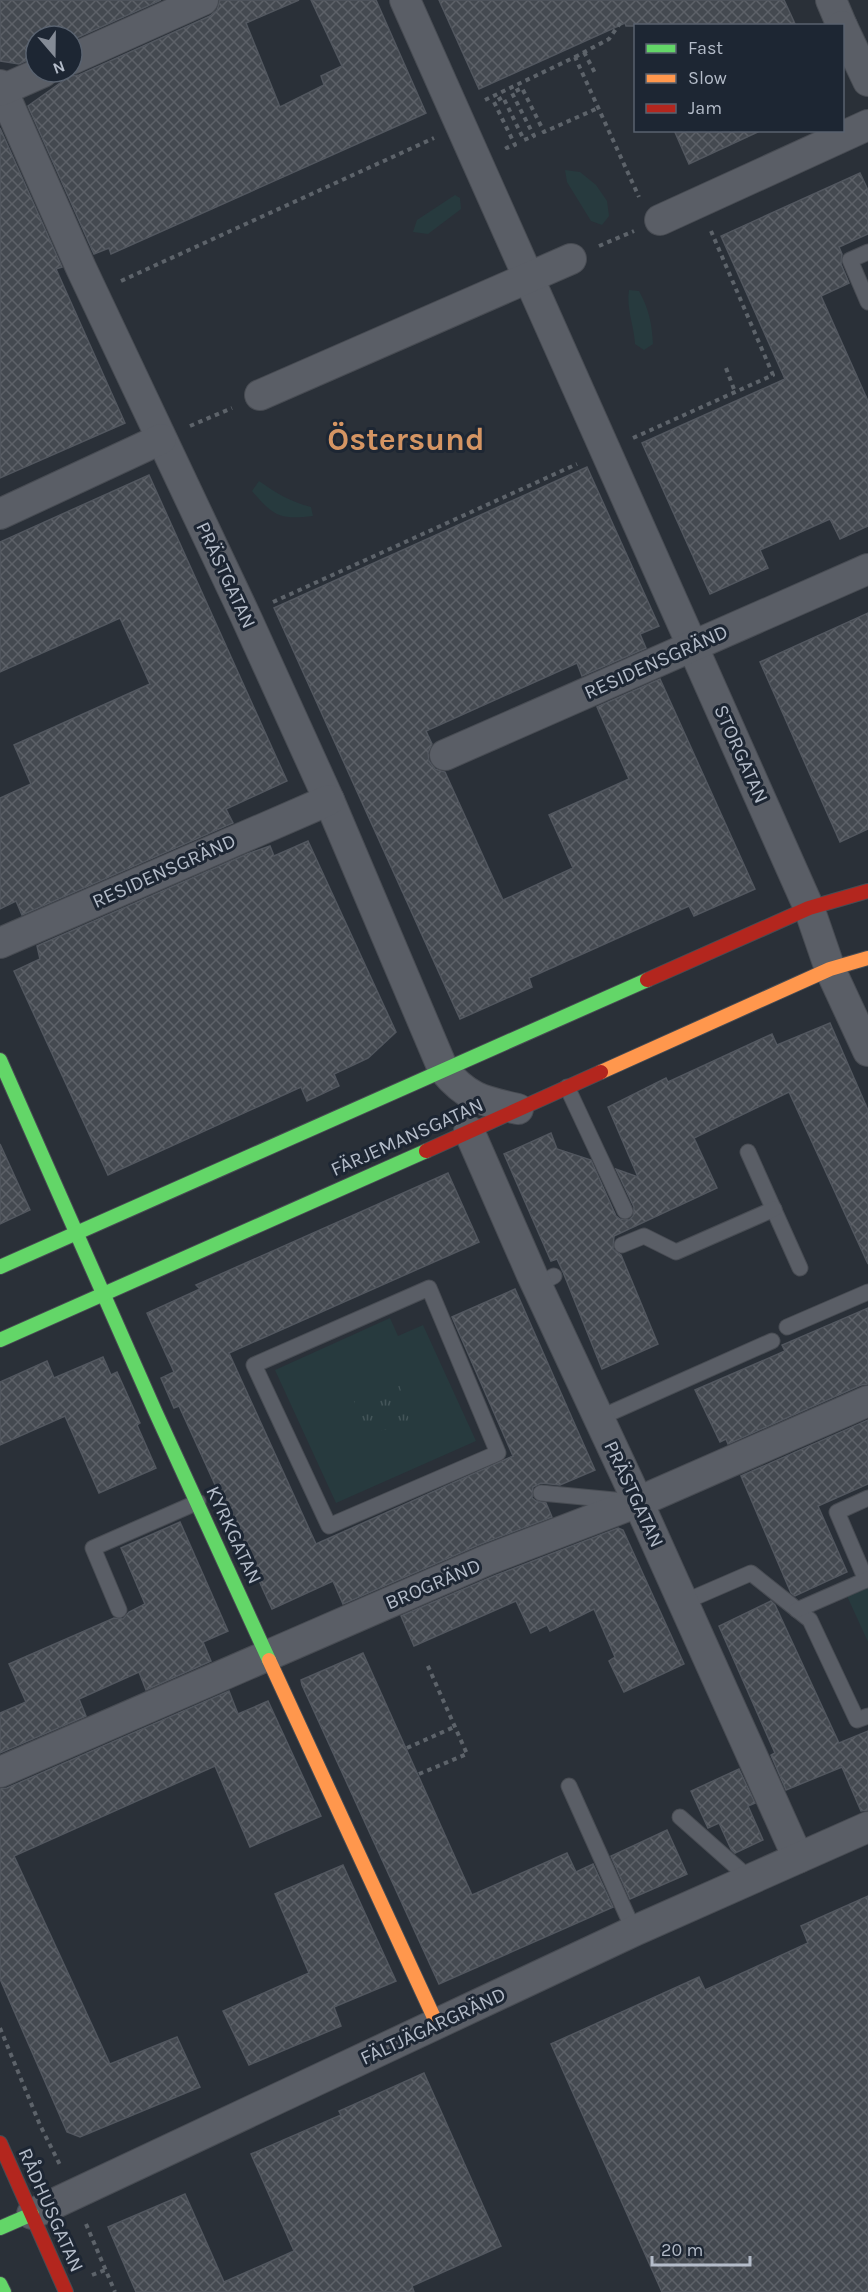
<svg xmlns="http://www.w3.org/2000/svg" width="868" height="2292" font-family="Karla,sans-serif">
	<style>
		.green { fill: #273a3e }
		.park { fill: url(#park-tufts) }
		.building { fill: url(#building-cross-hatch); stroke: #52575f; stroke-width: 1.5 }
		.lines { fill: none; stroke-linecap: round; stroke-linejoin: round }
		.lane-casing { stroke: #484c53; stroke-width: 17 }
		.street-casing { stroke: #484c53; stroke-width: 32 }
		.fast-casing { stroke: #484c53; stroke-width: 16 }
		.slow-casing { stroke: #484c53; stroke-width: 16 }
		.jam-casing { stroke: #484c53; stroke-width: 16 }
		.path { stroke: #5d636a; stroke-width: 4; stroke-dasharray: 4.5 4.5; stroke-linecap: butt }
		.lane { stroke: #5a5e66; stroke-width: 15 }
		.street { stroke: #5a5e66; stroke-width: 30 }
		.fast { stroke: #63d668; stroke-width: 14 }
		.slow { stroke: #ff974d; stroke-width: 14 }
		.jam { stroke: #b3261e; stroke-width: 14 }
		.labels { text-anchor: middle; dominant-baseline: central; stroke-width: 6; stroke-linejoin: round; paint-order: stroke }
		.street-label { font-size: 20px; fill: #b4bcc9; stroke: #1d2633 }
		.town-label { font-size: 32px; font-weight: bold; fill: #d59563; stroke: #1d2633 }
	</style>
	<defs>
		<pattern id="park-tufts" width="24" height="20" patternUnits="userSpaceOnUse" patternTransform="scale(1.5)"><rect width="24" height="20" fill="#273a3e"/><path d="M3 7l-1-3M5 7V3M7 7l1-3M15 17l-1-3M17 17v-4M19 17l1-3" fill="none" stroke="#445559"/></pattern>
		<pattern id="building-cross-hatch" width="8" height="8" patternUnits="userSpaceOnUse" patternTransform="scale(1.5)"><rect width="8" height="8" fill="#444950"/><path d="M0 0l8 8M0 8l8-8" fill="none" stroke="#5d6168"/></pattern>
	</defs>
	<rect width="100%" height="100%" fill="#2a3038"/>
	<g class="green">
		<polygon points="565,170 580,172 596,185 607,201 609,216 602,225 591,221 567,182"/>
		<polygon points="455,195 460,198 461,209 428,234 413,232 417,220"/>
		<path d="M629,290L639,291C649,309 652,324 653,344L644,350L635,344C634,325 626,308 629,290Z"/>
		<path d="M259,481C276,493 291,502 311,507L313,516C280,520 273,516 252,491Z"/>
		<polygon points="390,1318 398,1336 423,1325 476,1441 336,1503 275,1370"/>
		<polygon points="868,1587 868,1642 847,1596"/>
	</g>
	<polygon class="park" points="399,1384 410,1423 361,1436 353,1396"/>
	<g class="building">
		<polygon points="0,0 161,0 72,40 72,36 36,36 36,56 19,64 0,61"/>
		<polygon points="220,0 299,0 246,23 280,107 324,85 321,76 342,66 311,0 376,0 426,113 111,254 109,248 94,254 28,106 70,76 79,75 210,16 217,10"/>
		<polygon points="439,0 784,0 796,26 626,26 625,23 479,89"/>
		<polygon points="0,128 62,267 56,269 125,423 0,478"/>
		<polygon points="674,130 762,130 689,164"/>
		<polygon points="860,173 868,190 868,234 839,247 842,254 841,264 849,283 821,296 868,401 868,526 840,539 830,519 760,550 768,568 710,594 642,443 785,379 721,236"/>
		<polygon points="587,467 659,626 640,634 646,648 582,676 577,663 426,731 432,744 428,753 429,761 435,769 445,772 503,900 573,868 549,815 629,779 597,707 660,679 755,889 694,916 689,906 529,978 532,987 460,1019 274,608"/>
		<polygon points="149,475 287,781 226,809 233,823 22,915 16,901 0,909 0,798 31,784 14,745 150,684 120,618 0,672 0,542"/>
		<polygon points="868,613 868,829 840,842 760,662"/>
		<polygon points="308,841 396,1032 368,1058 334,1074 339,1086 307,1101 301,1087 108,1175 14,971 40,959 37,946 247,854 270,846 274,856"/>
		<polygon points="830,1023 868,1110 868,1264 789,1092 694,1138 717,1188 614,1236 613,1249 621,1255 658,1344 602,1369 563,1272 557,1259 551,1261 504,1154 551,1133 557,1149 591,1160 616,1216 620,1219 629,1220 633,1216 634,1207 616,1169 638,1177 608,1107 666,1078 668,1082 772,1034 777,1045"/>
		<polygon points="0,1144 30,1210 0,1224"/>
		<polygon points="448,1173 479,1242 229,1353 316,1544 513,1456 452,1317 515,1289 595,1470 560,1485 541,1483 533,1487 532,1498 536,1501 546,1503 552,1517 481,1544 343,1604 333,1581 272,1609 179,1406 174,1408 161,1378 174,1372 147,1313 200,1289 196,1285"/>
		<polygon points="868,1308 868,1384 861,1385 728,1444 726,1439 720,1442 695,1390 785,1351 782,1345"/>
		<polygon points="103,1357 111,1375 117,1372 140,1423 137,1425 156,1468 99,1493 65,1416 0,1445 0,1382 47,1361 54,1378"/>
		<polygon points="868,1420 868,1484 818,1506 847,1572 795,1596 791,1593 741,1476"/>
		<polygon points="180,1522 228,1631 203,1642 211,1661 146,1690 139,1672 79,1699 86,1716 0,1753 0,1713 26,1702 9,1664 114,1618 123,1619 129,1612 145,1604 121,1548"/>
		<polygon points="618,1528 623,1530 684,1664 624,1692 609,1661 615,1657 594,1609 550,1631 547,1625 531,1633 516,1601 414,1646 401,1616 494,1576"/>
		<polygon points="771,1601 775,1605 839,1743 868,1731 868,1810 861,1811 842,1767 786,1790 771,1755 775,1753 719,1626"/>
		<polygon points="363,1653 472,1895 567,1853 576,1872 593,1864 613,1907 439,1984 302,1685 301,1680"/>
		<polygon points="229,1691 238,1714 268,1701 321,1816 250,1847 215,1766 14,1856 110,2064 177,2037 200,2087 80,2137 67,2132 0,1979 0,1789 7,1788"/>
		<polygon points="739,1769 755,1803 748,1806 763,1840 735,1853 731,1849 719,1823 708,1828 691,1791"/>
		<polygon points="667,1830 687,1874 630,1899 611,1856"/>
		<polygon points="343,1865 396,1981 334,2007 341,2026 249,2065 223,2011 309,1973 275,1894"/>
		<polygon points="868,1896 868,2292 662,2292 551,2044 699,1977 705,1990 808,1943 801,1926"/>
		<polygon points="424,2073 501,2246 412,2286 414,2292 136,2292 108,2227 185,2194 224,2282 294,2251 251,2154 341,2115 339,2111"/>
	</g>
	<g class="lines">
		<defs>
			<g id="lane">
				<polyline points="868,252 850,260 868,302"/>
				<polyline points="567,1087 625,1211"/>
				<polyline points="748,1152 800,1268"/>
				<polyline points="622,1245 644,1236 676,1252 774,1209"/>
				<polyline points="537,1285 554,1276"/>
				<polygon points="429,1288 498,1453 329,1526 254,1365"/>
				<polyline points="787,1327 868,1292"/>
				<polyline points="599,1418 772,1341"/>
				<polyline points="541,1493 625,1501"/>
				<polyline points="866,1580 837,1512 868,1498"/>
				<polyline points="684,1602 751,1573 810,1620 857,1720 868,1716"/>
				<polyline points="119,1610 93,1548 198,1502"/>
				<polyline points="797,1610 868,1579"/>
				<polyline points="569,1786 634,1931"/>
				<polyline points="680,1817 750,1879"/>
			</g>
			<g id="street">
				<polyline points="405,0 809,908 830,969 868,1051"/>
				<polyline points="831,0 842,26"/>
				<polyline points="842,26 868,81"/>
				<polyline points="72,59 203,0"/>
				<path d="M0,85L81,268L245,615L329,800L443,1069C467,1098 482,1101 518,1109"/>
				<polyline points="0,91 43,72"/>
				<polyline points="660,220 868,125"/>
				<polyline points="260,395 571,259"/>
				<polyline points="0,514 161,439"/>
				<polyline points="445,755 868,569"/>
				<polyline points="0,943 329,800"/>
				<polyline points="469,1131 532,1275 638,1502 798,1858"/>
				<polyline points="0,1772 487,1560 638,1502 868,1401"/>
				<polyline points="32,2214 634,1931 868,1827"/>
			</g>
			<g id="fast">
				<polyline points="0,1060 155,1411 269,1660"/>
				<polyline points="0,1267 647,980"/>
				<polyline points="0,1340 426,1151"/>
				<polyline points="0,2228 32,2214"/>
				<polyline points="0,2284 4,2292"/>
			</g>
			<g id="slow">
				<polyline points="601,1072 830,969 868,958"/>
				<polyline points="269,1660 437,2024"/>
			</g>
			<g id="jam">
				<polyline points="647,980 809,908 868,891"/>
				<polyline points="426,1151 601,1072"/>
				<polyline points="0,2143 66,2292"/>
			</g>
		</defs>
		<use href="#lane" class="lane-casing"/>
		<use href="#street" class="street-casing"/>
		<use href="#fast" class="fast-casing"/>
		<use href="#slow" class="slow-casing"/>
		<use href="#jam" class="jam-casing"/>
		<g class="path">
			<polyline points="584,52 595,73"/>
			<polyline points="575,57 609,39 623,19"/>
			<polyline points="485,100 575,57 639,197"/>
			<polyline points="506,146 507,148 515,145 494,102 503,97 524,140 534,136 512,93 522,88 544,132 598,108"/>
			<polyline points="599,246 634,231"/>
			<polyline points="121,281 434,138"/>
			<polyline points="726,368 735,392"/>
			<polyline points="190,426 232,408"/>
			<polyline points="633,438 773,375 711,231"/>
			<polyline points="273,602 577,464"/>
			<polyline points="407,1748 454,1727"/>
			<polyline points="419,1774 467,1754 427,1664"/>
			<polyline points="0,2028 40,2125 61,2167"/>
			<polyline points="86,2224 115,2292"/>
			<polyline points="92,2275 105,2270"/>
		</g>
		<use href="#lane" class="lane"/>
		<use href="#street" class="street"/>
		<use href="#fast" class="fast"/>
		<use href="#slow" class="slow"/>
		<use href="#jam" class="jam"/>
	</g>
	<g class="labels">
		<g class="street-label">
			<text transform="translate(226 575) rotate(65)">PRÄSTGATAN</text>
			<text transform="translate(656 662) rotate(-24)">RESIDENSGRÄND</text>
			<text transform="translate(741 754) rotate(66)">STORGATAN</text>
			<text transform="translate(164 871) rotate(-24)">RESIDENSGRÄND</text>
			<text transform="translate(407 1137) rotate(-24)">FÄRJEMANSGATAN</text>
			<text transform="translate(634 1494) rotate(65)">PRÄSTGATAN</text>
			<text transform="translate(234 1535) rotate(65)">KYRKGATAN</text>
			<text transform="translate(433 1584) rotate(-23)">BROGRÄND</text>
			<text transform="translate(433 2026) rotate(-25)">FÄLTJÄGARGRÄND</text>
			<text transform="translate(51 2210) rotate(66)">RÅDHUSGATAN</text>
		</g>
		<g class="town-label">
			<text x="406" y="439">Östersund</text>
		</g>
	</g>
	<rect x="634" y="24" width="210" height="108" fill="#1d2633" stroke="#59626f" stroke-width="1.5"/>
	<rect x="646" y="44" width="30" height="9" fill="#63d668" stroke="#59626f" stroke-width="1.5"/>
	<text x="688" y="54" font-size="18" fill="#b4bcc9">Fast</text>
	<rect x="646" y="74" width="30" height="9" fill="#ff974d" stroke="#59626f" stroke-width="1.5"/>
	<text x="688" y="84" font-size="18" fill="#b4bcc9">Slow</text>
	<rect x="646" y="104" width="30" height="9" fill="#b3261e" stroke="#59626f" stroke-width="1.5"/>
	<text x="688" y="114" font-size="18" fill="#b4bcc9">Jam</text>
	<g transform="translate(54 54) rotate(160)"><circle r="28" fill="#1d2633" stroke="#59626f" stroke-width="1.5"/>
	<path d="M0-4.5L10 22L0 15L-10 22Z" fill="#848b96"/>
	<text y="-9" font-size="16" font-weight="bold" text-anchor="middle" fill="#b4bcc9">N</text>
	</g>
	<path d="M652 2256v9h98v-9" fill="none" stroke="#b4bcc9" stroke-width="3"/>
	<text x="661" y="2256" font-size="18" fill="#b4bcc9" stroke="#1d2633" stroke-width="4.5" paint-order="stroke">20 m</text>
</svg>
